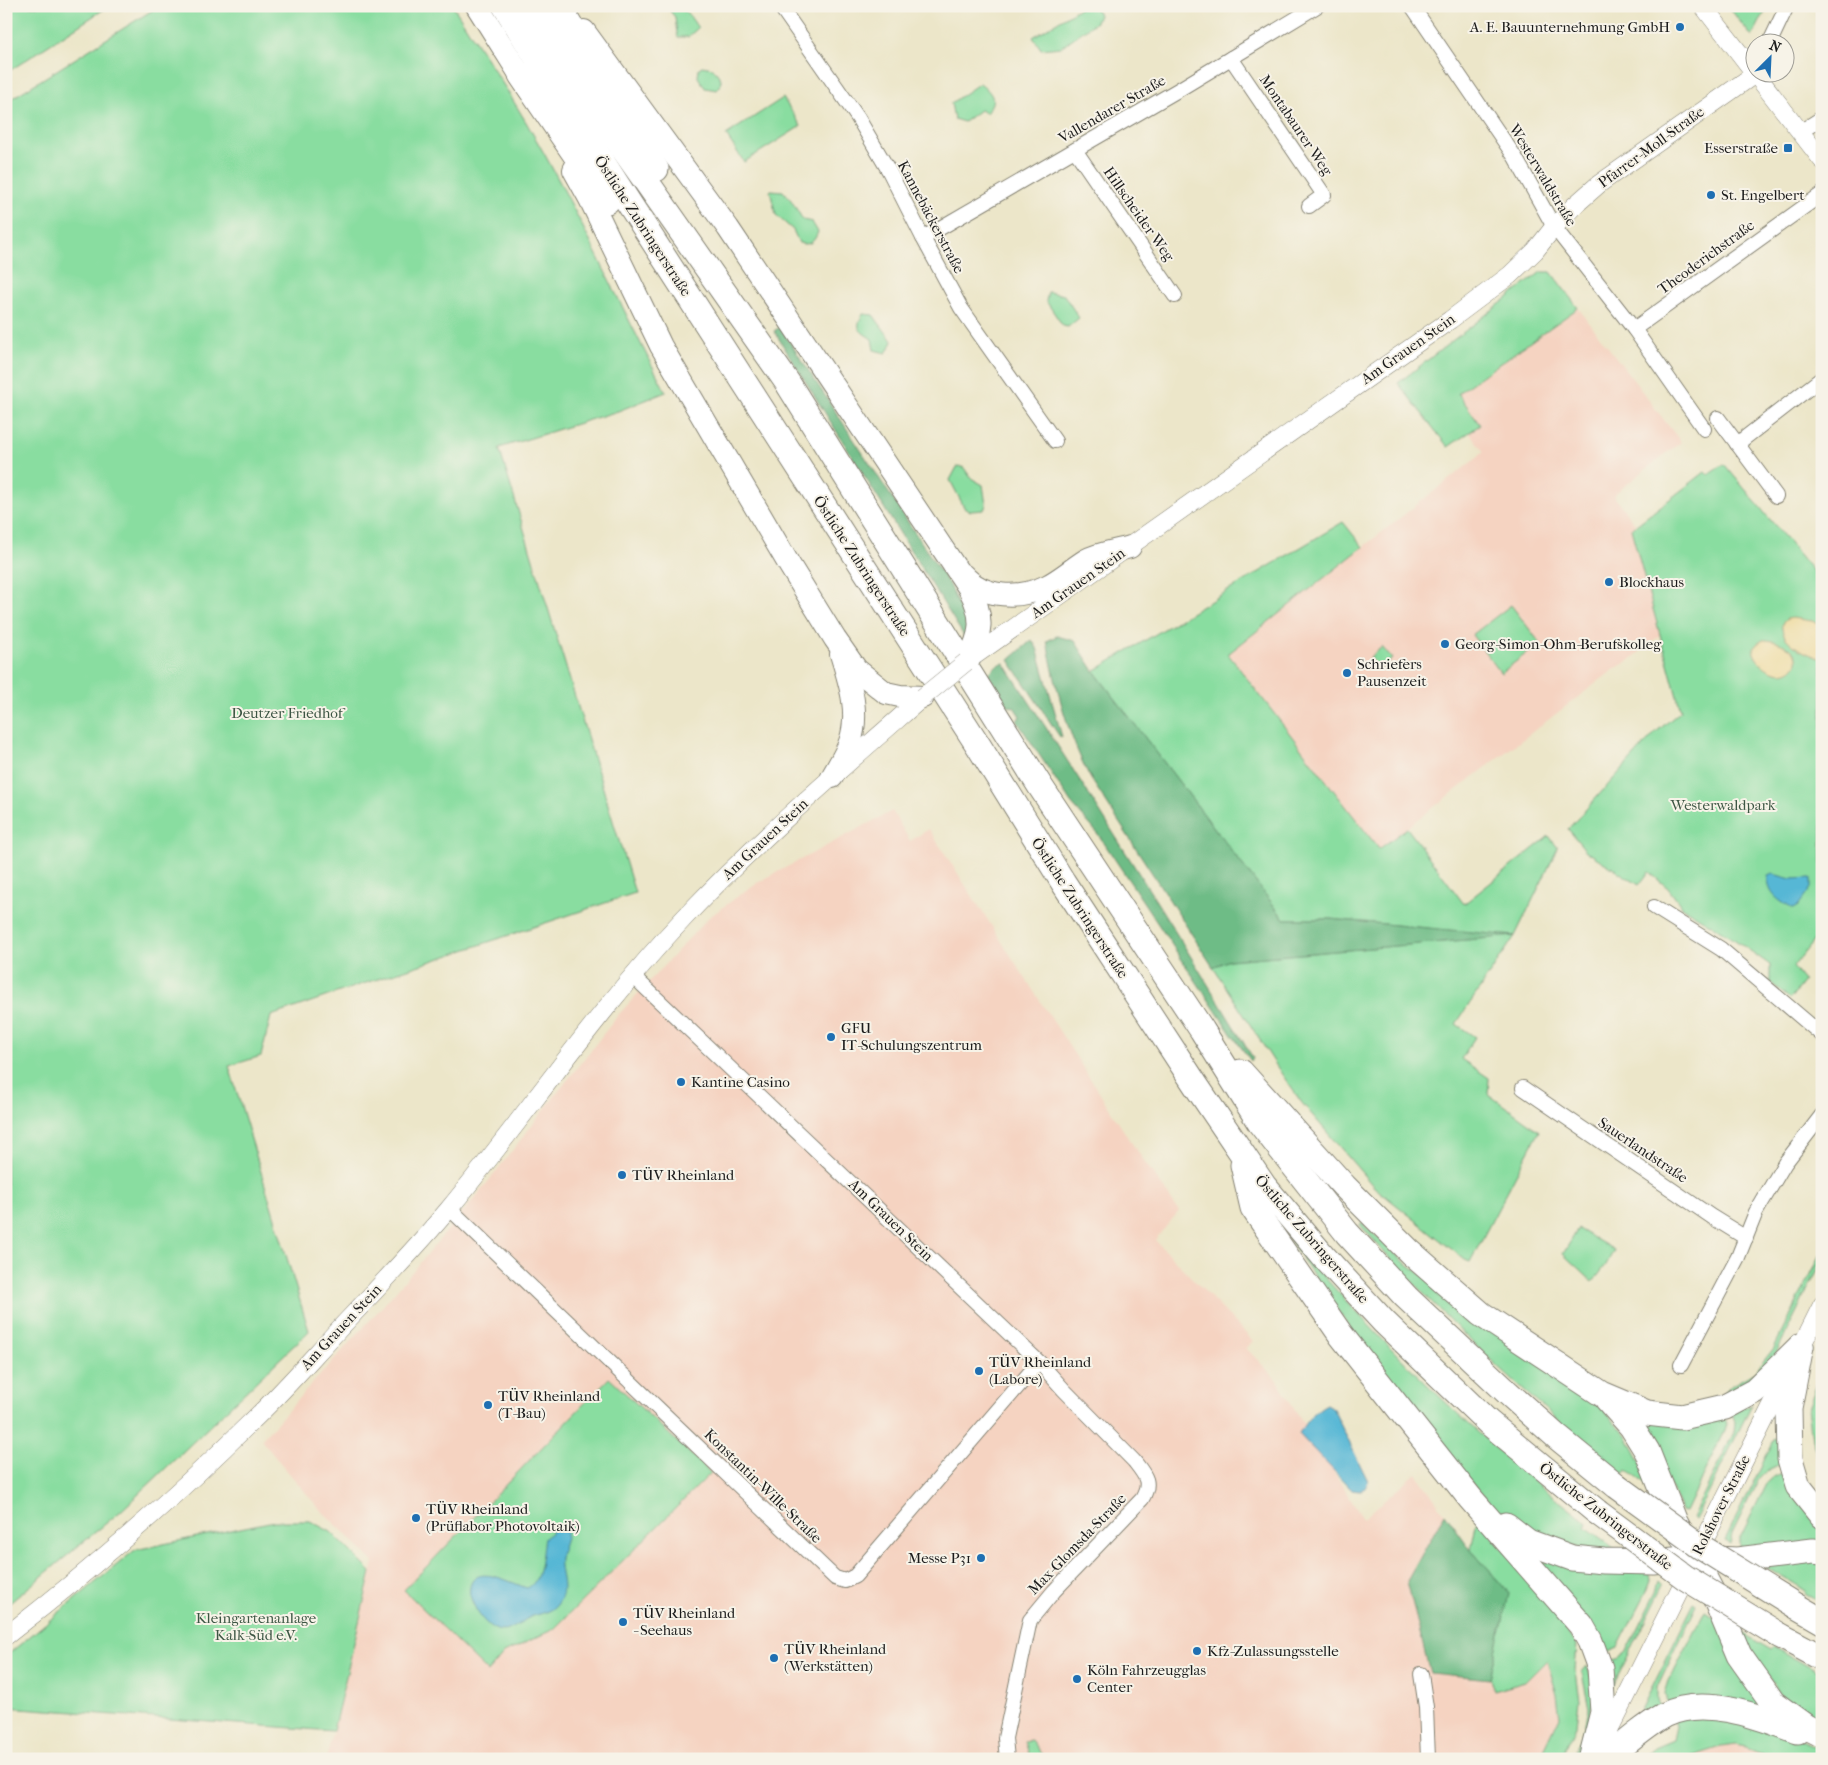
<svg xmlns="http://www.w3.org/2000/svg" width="1828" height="1765" font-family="'IM FELL French Canon',serif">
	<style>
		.built { fill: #f5d3c1 }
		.green { fill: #89dda0; stroke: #527c5e }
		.forest { fill: #6ebc86; stroke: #456c51 }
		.sand { fill: #eeda9e; stroke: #857b5d }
		.water { fill: #56b7d5; stroke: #396a78 }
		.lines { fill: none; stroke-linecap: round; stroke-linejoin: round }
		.minor-casing { stroke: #848172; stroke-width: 16 }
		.tertiary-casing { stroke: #848172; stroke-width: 19 }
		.trunk-casing { stroke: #848172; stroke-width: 24 }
		.motorway-casing { stroke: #848172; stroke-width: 27 }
		.minor { stroke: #fff; stroke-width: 14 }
		.tertiary { stroke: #fff; stroke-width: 18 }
		.trunk { stroke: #fff; stroke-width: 22 }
		.motorway { stroke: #fff; stroke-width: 25 }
		.tertiary-bridge-casing { stroke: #848172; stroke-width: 19; stroke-linecap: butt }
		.motorway-bridge-casing { stroke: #848172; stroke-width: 27; stroke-linecap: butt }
		.tertiary-bridge { stroke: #fff; stroke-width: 18 }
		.motorway-bridge { stroke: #fff; stroke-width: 25 }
		.poi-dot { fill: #1f6fb2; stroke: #f7f3e8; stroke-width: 2 }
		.labels { text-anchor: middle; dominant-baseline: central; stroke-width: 4; stroke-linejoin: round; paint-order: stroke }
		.poi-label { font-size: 15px; fill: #1c1c1c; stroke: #f7f3e8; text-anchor: start }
		.street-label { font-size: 15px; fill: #1c1c1c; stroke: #f7f3e8 }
		.park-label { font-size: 15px; fill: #3d5644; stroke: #f7f3e8 }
	</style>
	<rect width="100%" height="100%" fill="#f7f3e8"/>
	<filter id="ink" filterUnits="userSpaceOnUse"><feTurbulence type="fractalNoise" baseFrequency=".02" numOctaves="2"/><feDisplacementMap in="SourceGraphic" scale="10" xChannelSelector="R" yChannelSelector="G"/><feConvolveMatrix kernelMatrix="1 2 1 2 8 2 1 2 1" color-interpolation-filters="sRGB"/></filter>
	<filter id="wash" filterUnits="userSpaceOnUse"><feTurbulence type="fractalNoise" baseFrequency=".0096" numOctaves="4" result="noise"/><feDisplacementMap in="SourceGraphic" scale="20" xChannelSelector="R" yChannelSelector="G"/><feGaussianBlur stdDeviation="1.12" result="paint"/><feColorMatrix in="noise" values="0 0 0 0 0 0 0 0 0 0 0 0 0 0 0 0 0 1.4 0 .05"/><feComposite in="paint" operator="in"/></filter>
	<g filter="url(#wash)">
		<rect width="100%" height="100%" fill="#ece6c9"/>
		<g class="built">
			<polygon points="1578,308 1681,442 1613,495 1636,525 1631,529 1660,635 1629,661 1616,668 1379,849 1228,653 1484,452 1469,432 1480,424 1457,394"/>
			<polygon points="892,811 910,841 929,829 1131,1142 1179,1211 1155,1240 1253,1341 1246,1348 1276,1379 1363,1519 1416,1473 1471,1550 1531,1619 1547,1660 1557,1695 1560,1717 1540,1759 326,1759 374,1562 317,1506 261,1440 382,1307 480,1192 619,1014 708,918 755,884"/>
			<polygon points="1733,1745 1745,1747 1777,1759 1686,1759 1721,1747"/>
		</g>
		<g class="green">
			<polygon points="12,6 109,6 6,73 6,10"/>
			<path d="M159,6H453C477,45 503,82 526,122C578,209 618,303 666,392L618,411L499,448L635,893L345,990L271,1016L261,1056L229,1066L309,1331L121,1511L6,1606V102Z"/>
			<path d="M675,6C687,9 691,18 698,28L688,37H678L677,34L675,17L670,11Z"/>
			<polygon points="1083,6 1095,6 1099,15 1096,22 1061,47 1041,49 1033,37"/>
			<polygon points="1728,6 1768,6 1752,37"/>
			<polygon points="702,66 713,68 721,79 720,87 717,90 705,88 698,77 699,68"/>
			<path d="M980,83C992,94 998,98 986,113L980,110L964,122L954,119L951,103Z"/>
			<polygon points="783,98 801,126 744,162 726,135"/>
			<path d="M771,190L783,191L791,200L803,220L812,222L818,232C814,242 810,246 799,243L793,230L776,215L770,191Z"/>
			<polygon points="1541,272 1551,272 1578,308 1458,393 1480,425 1448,447 1398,383"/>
			<polygon points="1048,292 1064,295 1079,318 1068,327 1063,326 1046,301"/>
			<path d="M863,314L873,315L893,342L886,353L874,350L872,339C860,331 854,329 863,314Z"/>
			<polygon points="1724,464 1822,582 1822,930 1793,967 1804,981 1790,999 1770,982 1770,965 1728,935 1682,907 1668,888 1649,872 1639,885 1586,851 1568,829 1656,732 1681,711 1631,529 1705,472 1708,475"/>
			<polygon points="960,466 964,468 971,478 983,485 986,505 984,510 971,511 965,509 950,480 957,467"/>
			<polygon points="1343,522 1363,547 1228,654 1379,849 1407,828 1464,904 1549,836 1558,848 1515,936 1456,1024 1475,1037 1461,1059 1489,1078 1488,1094 1539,1131 1470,1262 1465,1260 1374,1187 1302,1103 1283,1076 1213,967 1229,960 1511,936 1330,919 1284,919 1094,671"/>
			<polygon points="1511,605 1540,643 1501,673 1472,635"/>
			<polygon points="1382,647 1392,659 1380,669 1370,657"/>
			<path d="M1362,1223L1402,1260L1602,1408L1627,1436L1656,1492L1627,1470L1624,1474C1528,1400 1441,1316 1360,1225Z"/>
			<path d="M1280,1226C1373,1335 1473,1437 1588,1523L1586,1527L1619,1552C1570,1550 1529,1537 1491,1505L1386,1381Z"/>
			<polygon points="1578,1229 1614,1250 1606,1265 1593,1282 1563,1254"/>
			<polygon points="1822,1252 1822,1261 1773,1359 1753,1381 1724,1394 1727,1388 1755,1372 1774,1348"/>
			<polygon points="1822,1371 1822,1470 1812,1439 1808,1408"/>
			<polygon points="609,1378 711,1473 554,1629 504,1653 488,1672 404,1590"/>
			<polygon points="1752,1404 1695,1520 1692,1518 1734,1432 1735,1423 1732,1412"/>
			<polygon points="1723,1416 1726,1425 1724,1431 1686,1512 1682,1511 1643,1432 1645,1420"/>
			<polygon points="1775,1438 1778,1439 1782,1464 1764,1473 1759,1478 1732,1534 1730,1544 1725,1540"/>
			<polygon points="1784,1473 1822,1527 1822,1545 1740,1550 1740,1538 1767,1483 1774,1477"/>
			<polygon points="1477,1520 1541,1591 1577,1644 1575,1671 1579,1701 1576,1726 1560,1759 1540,1759 1560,1717 1557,1695 1547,1660 1525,1682 1494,1691 1490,1679 1509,1593 1471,1550"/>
			<polygon points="274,1521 310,1521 331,1532 371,1572 333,1731 6,1707 6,1656 135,1550"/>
			<polygon points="1521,1544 1650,1574 1651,1580 1646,1593 1618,1647 1604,1653"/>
			<polygon points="1822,1559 1822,1604 1804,1593 1805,1590 1762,1564"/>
			<polygon points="1660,1580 1664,1584 1613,1686 1606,1661 1617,1659 1627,1651 1657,1591"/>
			<polygon points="1694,1603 1697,1605 1657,1688 1657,1699 1660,1710 1637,1720 1639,1714"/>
			<polygon points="1705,1610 1716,1617 1780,1716 1668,1707 1665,1693 1668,1684"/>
			<polygon points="1736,1629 1771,1650 1774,1647 1822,1674 1822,1725 1784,1700"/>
			<polygon points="1587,1666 1595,1688 1587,1736 1575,1759 1571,1759 1585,1727 1589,1708 1582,1672"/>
			<polygon points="1684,1717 1752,1722 1822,1748 1822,1759 1813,1759 1800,1753 1778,1759 1746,1747 1735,1745 1721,1747 1684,1759 1637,1759 1654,1748 1673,1740 1676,1726 1674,1720"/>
			<polygon points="1031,1740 1045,1759 1030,1758 1025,1741"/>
		</g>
		<g class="forest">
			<polygon points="780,327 948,583 967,624 969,638 967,641 774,331"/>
			<path d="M1057,636L1075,641L1094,671L1284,919H1330L1515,936L1229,960L1213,967L1091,779C1068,737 1056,688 1047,641Z"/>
			<polygon points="1032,640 1037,648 1062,737 1060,737 1009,660"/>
			<path d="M1004,663C1089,793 1172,925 1253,1058L1251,1061L1232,1035L1098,834L1071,803L1017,721L1020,716L1014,707L1008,706L988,674L997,665Z"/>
			<polygon points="1445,1513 1471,1550 1509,1593 1490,1679 1430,1673 1407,1581"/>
		</g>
		<g class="sand">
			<path d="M1792,618L1812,621L1822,625V659C1807,654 1779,643 1782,623L1787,619Z"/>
			<path d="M1763,640C1774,639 1808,651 1794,667C1781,682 1755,665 1753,649L1757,644Z"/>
		</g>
		<g class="water">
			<path d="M1773,874L1791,879L1811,878V888L1798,906L1793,909C1779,901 1767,894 1768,876Z"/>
			<path d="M1327,1404L1332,1407L1368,1481L1366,1487L1360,1491L1352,1490L1299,1434C1304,1423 1315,1410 1327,1404Z"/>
			<path d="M559,1525C563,1526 565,1528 566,1532C568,1537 561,1551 560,1558C558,1575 570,1590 556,1606C550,1613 540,1613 532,1616C523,1620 517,1627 508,1630C490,1636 474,1610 470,1595C469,1590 470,1584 473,1580C483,1567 514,1584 527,1588C542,1582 541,1553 544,1538L551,1533L552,1528Z"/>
		</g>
	</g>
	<g filter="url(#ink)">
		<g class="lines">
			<defs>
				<g id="minor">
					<polyline points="780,6 858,118 889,171 923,238 961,308 1055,441"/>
					<polyline points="1412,6 1515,157 1554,227 1634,329 1704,429"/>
					<polyline points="1770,42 1787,6"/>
					<polyline points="1231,58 1324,195 1309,206"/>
					<polyline points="1800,132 1822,118"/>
					<polyline points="1075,150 1175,296"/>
					<polyline points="923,238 1178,90 1317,6"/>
					<polyline points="1634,329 1822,194"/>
					<polyline points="1718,418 1776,496"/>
					<polyline points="1737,444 1822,378"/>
					<polyline points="1654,907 1721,949 1822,1035"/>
					<path d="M633,976L1039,1362L1064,1390L1134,1461C1145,1475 1152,1482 1142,1499L1054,1591L1030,1620L1005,1738L1007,1759"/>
					<polyline points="1523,1088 1712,1217 1746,1238"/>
					<polyline points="449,1208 835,1578 845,1581 855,1576 1039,1362"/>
					<polyline points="1681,1365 1738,1257 1756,1212 1785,1163 1822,1115"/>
					<polyline points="1421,1674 1426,1707 1428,1759"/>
				</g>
				<g id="tertiary">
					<polyline points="1703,6 1822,160"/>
					<polyline points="967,661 1450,320 1510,275 1535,251 1554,227 1574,206 1599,184 1755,74"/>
					<path d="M6,1636C91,1570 173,1499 250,1423C282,1393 311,1359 341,1327C377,1289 414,1250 448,1210C528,1113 599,1008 685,917C759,839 842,768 923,697"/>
					<polyline points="1603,1743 1822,1305"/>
				</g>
				<g id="trunk">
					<polyline points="477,6 530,90"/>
					<path d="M584,31L728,228L969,588C984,616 983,635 966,662"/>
					<polyline points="574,170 590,199 661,346 790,566 835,639 856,669 886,693 900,696 923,697"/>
					<path d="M963,575C984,599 1020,599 1047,586C1061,579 1073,568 1086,560C1098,553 1116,551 1130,547"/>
					<path d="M832,777C838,766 846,754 850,742C860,713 850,683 841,654"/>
				</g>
				<g id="motorway">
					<polyline points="505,6 576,121 978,745 1063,882 1195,1084 1264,1186 1324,1257 1384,1322 1488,1422 1597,1512"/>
					<polyline points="532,6 594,107 787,382 1040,786 1202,1030 1260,1123 1347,1233 1406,1297 1508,1393 1557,1437 1617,1486"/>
					<polyline points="558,6 656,169"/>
					<polyline points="521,75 607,201"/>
					<polyline points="1241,1072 1344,1186 1410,1252 1481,1314 1602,1394 1647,1413 1682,1417 1725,1407 1755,1391 1801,1346"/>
					<polyline points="1243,1165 1253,1208 1341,1335 1470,1498 1581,1625 1590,1641 1600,1668 1603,1712 1591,1759"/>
					<polyline points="1801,1346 1789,1408 1790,1459 1798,1486 1822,1516"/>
					<polyline points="1607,1399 1632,1427 1647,1451 1675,1522 1716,1600 1739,1655 1773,1703 1806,1727 1822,1735"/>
					<polyline points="1506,1525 1528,1542 1572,1558 1604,1561 1654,1562 1694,1558 1737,1560 1813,1551 1822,1552"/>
					<polyline points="1796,1606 1822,1621"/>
					<polyline points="1779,1635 1822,1658"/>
					<path d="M1607,1759C1626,1743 1644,1727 1665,1715C1704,1695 1760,1717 1798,1731"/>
				</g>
			</defs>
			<use href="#minor" class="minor-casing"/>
			<use href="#tertiary" class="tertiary-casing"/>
			<use href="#trunk" class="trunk-casing"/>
			<use href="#motorway" class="motorway-casing"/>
			<use href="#minor" class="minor"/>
			<use href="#tertiary" class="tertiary"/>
			<use href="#trunk" class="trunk"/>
			<use href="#motorway" class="motorway"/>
			<defs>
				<polyline id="tertiary-bridge" points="923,697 966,662"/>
				<g id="motorway-bridge">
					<polyline points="1617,1486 1701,1547 1796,1606"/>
					<polyline points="1597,1512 1686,1578 1779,1635"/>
				</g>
			</defs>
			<use href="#tertiary-bridge" class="tertiary-bridge-casing"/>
			<use href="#motorway-bridge" class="motorway-bridge-casing"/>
			<use href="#tertiary-bridge" class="tertiary-bridge"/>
			<use href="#motorway-bridge" class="motorway-bridge"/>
		</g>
	</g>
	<g class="poi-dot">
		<circle cx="1680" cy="27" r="5"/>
		<rect x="1783" y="143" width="10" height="10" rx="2.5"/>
		<circle cx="1711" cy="195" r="5"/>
		<circle cx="1609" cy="582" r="5"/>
		<circle cx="1445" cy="644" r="5"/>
		<circle cx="1347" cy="673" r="5"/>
		<circle cx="831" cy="1037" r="5"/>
		<circle cx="681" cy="1082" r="5"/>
		<circle cx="622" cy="1175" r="5"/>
		<circle cx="979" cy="1371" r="5"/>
		<circle cx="488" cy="1405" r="5"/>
		<circle cx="416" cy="1518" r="5"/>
		<circle cx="981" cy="1558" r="5"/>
		<circle cx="623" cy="1622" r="5"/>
		<circle cx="1197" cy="1651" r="5"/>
		<circle cx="774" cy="1658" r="5"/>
		<circle cx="1077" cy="1679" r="5"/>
	</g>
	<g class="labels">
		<g class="poi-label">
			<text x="1670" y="27" text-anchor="end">A. E. Bauunternehmung GmbH</text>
			<text x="1778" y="148" text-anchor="end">Esserstraße</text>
			<text x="1721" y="195">St. Engelbert</text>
			<text x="1619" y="582">Blockhaus</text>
			<text x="1455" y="644">Georg-Simon-Ohm-Berufskolleg</text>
			<text x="1357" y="664">Schriefers<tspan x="1357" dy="17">Pausenzeit</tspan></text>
			<text x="841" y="1028">GFU<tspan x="841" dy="17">IT-Schulungszentrum</tspan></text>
			<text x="691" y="1082">Kantine Casino</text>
			<text x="632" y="1175">TÜV Rheinland</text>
			<text x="989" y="1362">TÜV Rheinland<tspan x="989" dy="17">(Labore)</tspan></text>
			<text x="498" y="1396">TÜV Rheinland<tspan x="498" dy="17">(T-Bau)</tspan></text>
			<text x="426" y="1509">TÜV Rheinland<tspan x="426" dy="17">(Prüflabor Photovoltaik)</tspan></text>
			<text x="971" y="1558" text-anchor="end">Messe P31</text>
			<text x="633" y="1613">TÜV Rheinland<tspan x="633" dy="17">- Seehaus</tspan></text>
			<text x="784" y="1649">TÜV Rheinland<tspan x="784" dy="17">(Werkstätten)</tspan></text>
			<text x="1207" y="1651">Kfz-Zulassungsstelle</text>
			<text x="1087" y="1670">Köln Fahrzeugglas<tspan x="1087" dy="17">Center</tspan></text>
		</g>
		<g class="street-label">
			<text transform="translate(1112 109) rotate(-30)">Vallendarer Straße</text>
			<text transform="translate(1296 125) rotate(56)">Montabaurer Weg</text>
			<text transform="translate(1651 147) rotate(-36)">Pfarrer-Moll-Straße</text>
			<text transform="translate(1543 175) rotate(59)">Westerwaldstraße</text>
			<text transform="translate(1139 214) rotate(55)">Hillscheider Weg</text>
			<text transform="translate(931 217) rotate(62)">Kannebäckerstraße</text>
			<text transform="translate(643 226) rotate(57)">Östliche Zubringerstraße</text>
			<text transform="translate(1706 257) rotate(-36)">Theoderichstraße</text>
			<text transform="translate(1408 349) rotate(-35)">Am Grauen Stein</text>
			<text transform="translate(862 566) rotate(57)">Östliche Zubringerstraße</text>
			<text transform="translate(1078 583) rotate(-35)">Am Grauen Stein</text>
			<text transform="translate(765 839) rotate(-43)">Am Grauen Stein</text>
			<text transform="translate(1080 908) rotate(57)">Östliche Zubringerstraße</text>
			<text transform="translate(1643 1150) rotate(34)">Sauerlandstraße</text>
			<text transform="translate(891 1220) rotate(44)">Am Grauen Stein</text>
			<text transform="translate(1312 1239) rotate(49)">Östliche Zubringerstraße</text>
			<text transform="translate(341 1327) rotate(-47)">Am Grauen Stein</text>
			<text transform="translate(763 1486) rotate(44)">Konstantin-Wille-Straße</text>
			<text transform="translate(1721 1505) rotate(-63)">Rolshover Straße</text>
			<text transform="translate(1606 1516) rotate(38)">Östliche Zubringerstraße</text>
			<text transform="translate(1077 1544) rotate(-46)">Max-Glomsda-Straße</text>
		</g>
		<g class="park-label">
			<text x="287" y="713">Deutzer Friedhof</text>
			<text x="1723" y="805">Westerwaldpark</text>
			<text x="256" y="1618">Kleingartenanlage<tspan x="256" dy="17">Kalk-Süd e.V.</tspan></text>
		</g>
	</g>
	<rect width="1828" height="1765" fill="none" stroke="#f7f3e8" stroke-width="25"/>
	<g transform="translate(1770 58) rotate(24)"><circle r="24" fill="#f7f3e8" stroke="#9f9d96"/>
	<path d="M0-4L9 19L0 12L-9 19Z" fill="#1f6fb2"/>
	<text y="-8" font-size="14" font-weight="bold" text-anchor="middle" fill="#1c1c1c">N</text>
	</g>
</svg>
